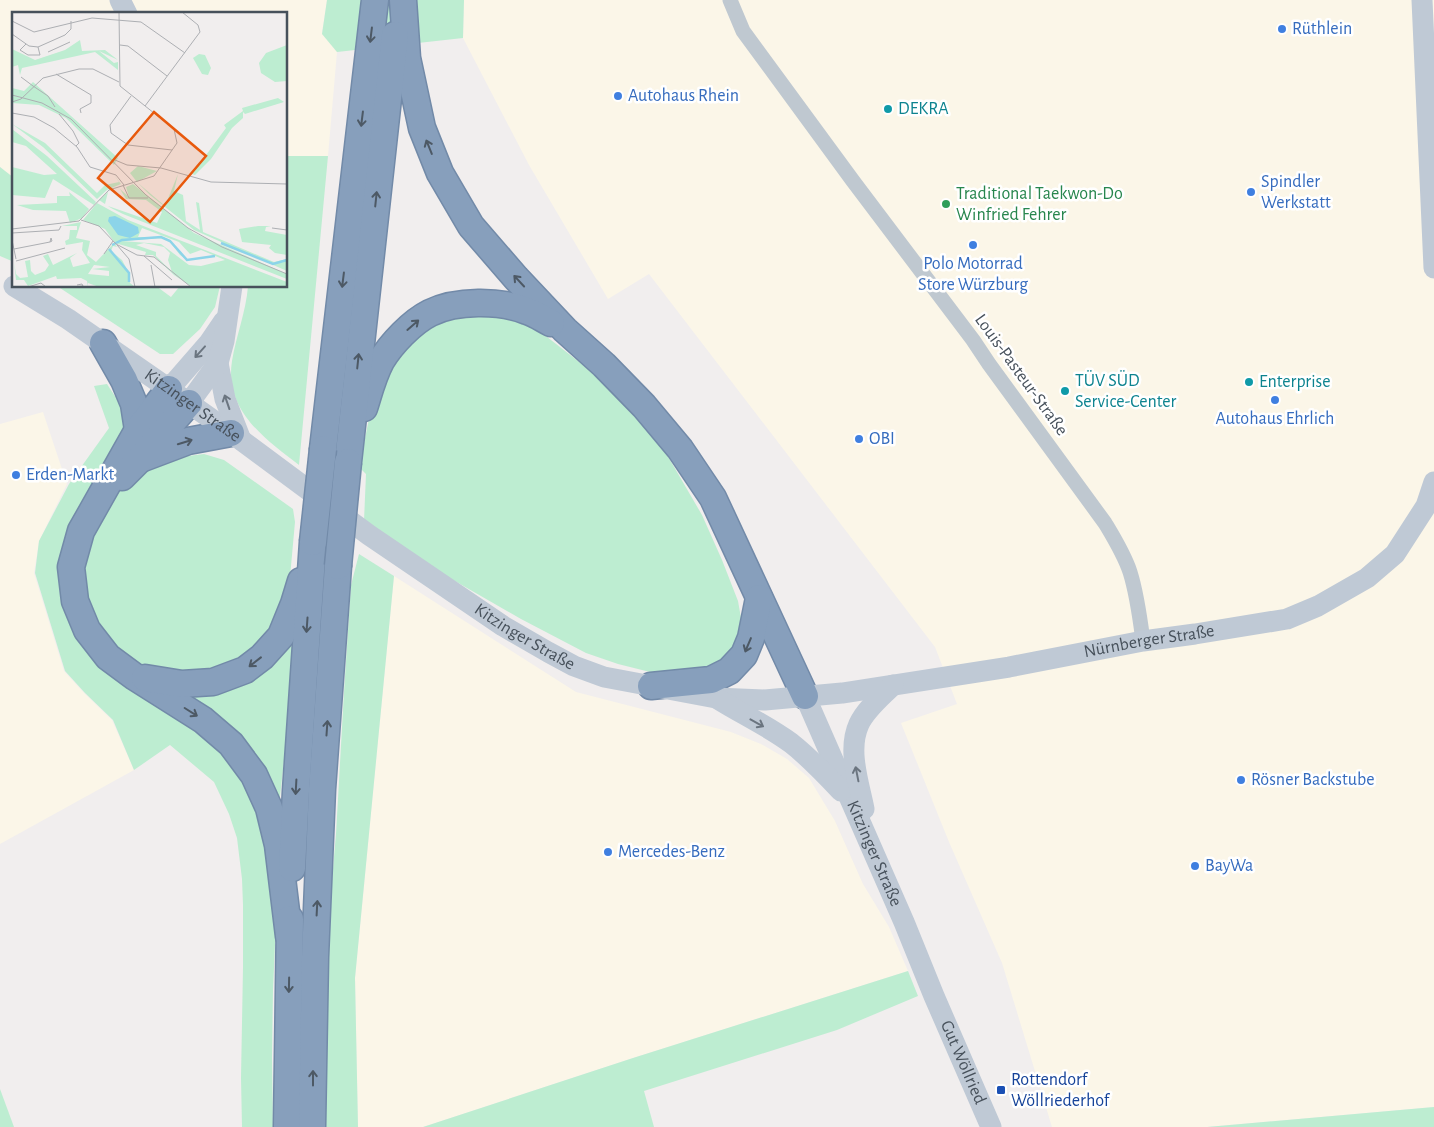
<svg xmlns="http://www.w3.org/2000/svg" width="1434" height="1127" font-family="'Alegreya Sans',sans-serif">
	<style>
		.commercial { fill: #fbf6e8 }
		.green { fill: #bdedd1 }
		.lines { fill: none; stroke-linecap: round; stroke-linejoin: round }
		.highway-casing { stroke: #728aa8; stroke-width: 29 }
		.street { stroke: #bfc8d0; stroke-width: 15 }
		.secondary { stroke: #bfc9d5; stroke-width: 21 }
		.highway { stroke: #879fbc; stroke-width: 26 }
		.highway-bridge-casing { stroke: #728aa8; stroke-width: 29; stroke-linecap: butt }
		.highway-bridge { stroke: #879fbc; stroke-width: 26 }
		.oneway { stroke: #4d5965 }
		.oneway2 { stroke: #6b7580 }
		.shop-dot { fill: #3f7fe0; stroke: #fff; stroke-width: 2 }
		.culture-dot { fill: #0f9aa8; stroke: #fff; stroke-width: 2 }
		.leisure-dot { fill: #2e9e5b; stroke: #fff; stroke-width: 2 }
		.transit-dot { fill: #1a4fb4; stroke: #fff; stroke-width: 2 }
		.labels { text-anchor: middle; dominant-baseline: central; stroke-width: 5; stroke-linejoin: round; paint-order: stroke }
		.shop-label { font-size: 18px; fill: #366cbe; stroke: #fff; text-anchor: start }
		.culture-label { font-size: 18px; fill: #0d838f; stroke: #fff; text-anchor: start }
		.leisure-label { font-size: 18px; fill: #27864d; stroke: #fff; text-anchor: start }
		.street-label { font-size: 18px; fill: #47515b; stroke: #fff }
		.transit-label { font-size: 18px; fill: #164399; stroke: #fff; text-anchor: start }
		.inset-river { fill: none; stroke: #8cd4e9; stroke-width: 2.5 }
		.inset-road { fill: none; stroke: #adafb3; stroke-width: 1 }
		.view { fill: #e8590c; fill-opacity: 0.15; stroke: #e8590c; stroke-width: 2.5 }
		.inset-edge { fill: none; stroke: #47515b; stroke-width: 2.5 }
	</style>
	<rect width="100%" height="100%" fill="#f1eeee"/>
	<g class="commercial">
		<polygon points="0,0 327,0 322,33 337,52 328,156 286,156 286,14 14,14 14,178 0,167"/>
		<polygon points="464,0 1434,0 1434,1107 1207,1127 1052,1127 1002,963 949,842 901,723 957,704 935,647 649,274 608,299 529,165 463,38"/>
		<polygon points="43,412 67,484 39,541 34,573 64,671 84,693 112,720 134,770 0,844 0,424"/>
		<polygon points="394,576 576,692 731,732 761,744 787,759 809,778 835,821 863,884 889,927 908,971 633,1058 423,1127 358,1127 355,978"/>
	</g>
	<g class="green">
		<polygon points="327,0 464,0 463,38 337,52 322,34"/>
		<path d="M286,156H328L299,465C265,439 224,410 232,361C236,336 246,312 248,286H286Z"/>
		<polygon points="0,167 14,178 14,262 0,256"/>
		<polygon points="57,286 156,286 171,297 180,286 220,286 215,307 200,329 173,354 160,354"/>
		<polygon points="482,309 526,323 542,333 583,365 621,399 658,441 670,460 702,515 722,560 738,601 741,618 743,631 740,643 715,671 654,673 618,664 586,653 521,619 434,569 364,521 366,474 361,469 364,443 376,385 424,321"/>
		<polygon points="107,384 122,407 128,430 66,601 200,725 261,798 277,900 273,990 272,1058 273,1127 242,1127 241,1078 243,967 243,905 242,879 237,838 229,814 214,782 170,745 134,770 113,720 85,693 65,671 35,573 39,541 69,484 109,428 94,386"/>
		<polygon points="186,448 188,456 204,454 224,460 293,509 295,522 290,577 282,615 256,651 209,675 144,668 128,659 101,632 84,596 84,549 105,505 123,487 154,461"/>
		<polygon points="359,554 394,576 355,978 358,1127 320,1127 321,967 331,891 336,834 344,692 351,585"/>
		<polygon points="301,611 278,814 180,687 213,685"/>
		<polygon points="908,971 918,996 837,1030 644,1091 654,1127 423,1127 633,1058"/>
		<polygon points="0,1089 14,1127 0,1127"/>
		<polygon points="1434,1107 1434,1127 1207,1127"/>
	</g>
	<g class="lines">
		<defs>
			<g id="highway">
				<polyline points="403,0 407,58 422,128 440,173 471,226 516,278 565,330 604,365 644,406 680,449 713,498 805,696"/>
				<polyline points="103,343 124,380 134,404 138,430"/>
				<polyline points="169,389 138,430 81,531 71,567 75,601 87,630 108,657 135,677 203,720 231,744 254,775 269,808 278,845 289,936"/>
				<path d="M364,408C369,392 373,376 381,361C391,344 412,322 430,313C456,300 500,300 527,311C536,314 543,319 551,323"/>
				<polyline points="323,449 375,0"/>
				<polyline points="143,458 188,441 231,433"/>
				<polyline points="348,462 395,35"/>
				<polyline points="122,477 140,459 189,403"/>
				<polyline points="145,678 182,684 213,682 245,670 262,657 281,636 294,604 301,581"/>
				<polyline points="651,686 711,680 729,671 744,655 751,638 759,598"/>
				<polyline points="292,868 296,791 313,542"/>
				<polyline points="287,1127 290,919"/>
				<polyline points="312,1127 315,957 322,789 338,566"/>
			</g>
		</defs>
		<use href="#highway" class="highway-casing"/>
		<path class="street" d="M730,0L743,31L853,181L973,340L989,364L1105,523C1114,538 1124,554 1130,572C1137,594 1140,618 1143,641"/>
		<g class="secondary">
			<polyline points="120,0 127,14"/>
			<polyline points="1422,0 1434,268"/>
			<path id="s1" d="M14,286L68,319L169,389L241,440L369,535L503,626L548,652L574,666L604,677L716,698L765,700L842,693L1009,667L1143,641L1195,634L1287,619L1318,606L1367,578L1395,554L1426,506L1434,482"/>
			<polyline points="218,363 225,399 241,440"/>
			<polyline points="169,389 209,343 224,321"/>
			<polyline points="189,403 218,363 224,341 232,286"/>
			<path id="s2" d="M805,696L904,922L934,996L991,1127"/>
			<path d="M718,699C742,714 768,726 791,743C809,757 825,774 841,791"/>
			<path d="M864,809C859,783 847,750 859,724C866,709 881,697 893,685"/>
		</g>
		<use href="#highway" class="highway"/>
		<defs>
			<g id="highway-bridge">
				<polyline points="313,542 323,449"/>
				<polyline points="338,566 348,462"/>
			</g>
		</defs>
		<use href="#highway-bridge" class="highway-bridge-casing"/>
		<use href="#highway-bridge" class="highway-bridge"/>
	</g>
	<defs><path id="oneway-shaft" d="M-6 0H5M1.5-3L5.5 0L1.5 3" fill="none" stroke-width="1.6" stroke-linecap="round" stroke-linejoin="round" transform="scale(1.25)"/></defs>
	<g class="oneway">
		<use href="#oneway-shaft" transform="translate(371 35) rotate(97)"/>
		<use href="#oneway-shaft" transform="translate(362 119) rotate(97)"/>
		<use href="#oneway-shaft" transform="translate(429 147) rotate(-112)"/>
		<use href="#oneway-shaft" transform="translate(376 199) rotate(-84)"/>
		<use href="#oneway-shaft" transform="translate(343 280) rotate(97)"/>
		<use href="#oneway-shaft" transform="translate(519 281) rotate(-133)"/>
		<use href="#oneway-shaft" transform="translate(413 325) rotate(-41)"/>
		<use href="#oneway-shaft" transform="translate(358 361) rotate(-84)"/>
		<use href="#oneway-shaft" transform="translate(185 442) rotate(-17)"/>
		<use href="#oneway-shaft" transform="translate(307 625) rotate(94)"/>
		<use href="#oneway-shaft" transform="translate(748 645) rotate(113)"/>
		<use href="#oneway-shaft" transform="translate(255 662) rotate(142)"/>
		<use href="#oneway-shaft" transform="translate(191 712) rotate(32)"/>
		<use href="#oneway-shaft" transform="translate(327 728) rotate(-86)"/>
		<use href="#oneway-shaft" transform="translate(296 787) rotate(93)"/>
		<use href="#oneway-shaft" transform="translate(317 908) rotate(-87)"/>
		<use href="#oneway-shaft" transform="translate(289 985) rotate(91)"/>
		<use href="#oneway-shaft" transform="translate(313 1078) rotate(-90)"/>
	</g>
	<g class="oneway2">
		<use href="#oneway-shaft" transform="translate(200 352) rotate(132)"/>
		<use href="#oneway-shaft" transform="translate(227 402) rotate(-109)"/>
		<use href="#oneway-shaft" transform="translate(757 723) rotate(29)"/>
		<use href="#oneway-shaft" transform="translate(857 774) rotate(-101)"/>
	</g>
	<g class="shop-dot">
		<circle cx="1282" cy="29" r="5"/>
		<circle cx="618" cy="96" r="5"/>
		<circle cx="1251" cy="192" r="5"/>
		<circle cx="973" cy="245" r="5"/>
		<circle cx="1275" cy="400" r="5"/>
		<circle cx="859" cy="439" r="5"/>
		<circle cx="16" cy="475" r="5"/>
		<circle cx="1241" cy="780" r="5"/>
		<circle cx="608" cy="852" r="5"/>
		<circle cx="1195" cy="866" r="5"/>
	</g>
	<g class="culture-dot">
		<circle cx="888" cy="109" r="5"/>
		<circle cx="1249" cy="382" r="5"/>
		<circle cx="1065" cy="391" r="5"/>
	</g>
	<circle class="leisure-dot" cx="946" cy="204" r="5"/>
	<rect class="transit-dot" x="996" y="1085" width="10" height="10" rx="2.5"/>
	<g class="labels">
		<g class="shop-label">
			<text x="1292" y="29">Rüthlein</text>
			<text x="628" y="96">Autohaus Rhein</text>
			<text x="1261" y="182">Spindler<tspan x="1261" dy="21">Werkstatt</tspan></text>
			<text x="973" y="264" text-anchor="middle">Polo Motorrad<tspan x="973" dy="21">Store Würzburg</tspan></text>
			<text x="1275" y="419" text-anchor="middle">Autohaus Ehrlich</text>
			<text x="869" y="439">OBI</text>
			<text x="26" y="475">Erden-Markt</text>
			<text x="1251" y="780">Rösner Backstube</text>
			<text x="618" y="852">Mercedes-Benz</text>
			<text x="1205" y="866">BayWa</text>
		</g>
		<g class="culture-label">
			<text x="898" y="109">DEKRA</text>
			<text x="1075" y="381">TÜV SÜD<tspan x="1075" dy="21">Service-Center</tspan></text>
			<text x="1259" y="382">Enterprise</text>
		</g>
		<g class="leisure-label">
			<text x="956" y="194">Traditional Taekwon-Do<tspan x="956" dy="21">Winfried Fehrer</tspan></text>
		</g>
		<g class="street-label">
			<text transform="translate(1021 375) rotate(54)">Louis-Pasteur-Straße</text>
			<text stroke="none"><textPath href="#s1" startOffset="215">Kitzinger Straße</textPath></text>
			<text stroke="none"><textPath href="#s1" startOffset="620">Kitzinger Straße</textPath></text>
			<text stroke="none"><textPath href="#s1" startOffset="1261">Nürnberger Straße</textPath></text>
			<text stroke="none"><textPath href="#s2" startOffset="172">Kitzinger Straße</textPath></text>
			<text stroke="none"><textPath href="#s2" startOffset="399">Gut Wöllried</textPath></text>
		</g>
		<g class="transit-label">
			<text x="1011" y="1080">Rottendorf<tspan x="1011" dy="21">Wöllriederhof</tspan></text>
		</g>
	</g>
	<g transform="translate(12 12)">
		<rect width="275" height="275" fill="#f1eeee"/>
		<path d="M68,28L70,39L93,38L106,48L87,39L102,51L106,50V58L83,40L10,56L8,63L6,53L0,55V37L23,48L53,38ZM275,33V69L263,70L249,61L247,51L254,41ZM187,42L193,43L199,56L196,63L190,62L181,46ZM21,70L106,146L102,153L54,106L27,93L0,91V76L12,79ZM266,86L272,90L233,102L231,100V106L220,116L199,147L183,163L180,162L214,116L212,113L231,99L230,96ZM0,112L33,131L85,181L93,173L107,170L102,163L109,172L95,178L85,187L31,135ZM0,117L35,144L84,190L82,193L41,167L33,186L0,183V155L32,163L45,162L14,134L0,130ZM126,154L145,159L125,170L118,161ZM166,162L162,179L171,183L174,209L188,218L184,190L187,191L191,220L262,250L275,247V259L182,218L138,183L126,171L153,194ZM121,172L182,221L275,262V267L111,202L99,196L87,188L96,180L93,192L96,194L145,211L150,200L134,188L114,187L108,177L117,185L114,175ZM57,180L77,197L70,206L58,211L54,199L21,198L5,193L45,191V184H58ZM85,191L116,208L275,270V275H180L162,263L141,243H133L134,240L103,231L93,217L71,208ZM130,216L167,230L178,242L189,238L213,248L189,254L177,253L149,232L110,229L151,226L158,230L168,243L175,248L158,228L151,225H126ZM132,231L152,235L158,241L156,248L160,260L144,244V240L124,233ZM69,210L64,226L78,229L75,243L84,250L102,231L105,235L101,234L99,239L110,248L117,261L118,271L123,275H87L76,271V275L75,269L69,266L45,267L44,264L16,274L12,268H4L2,250L4,262L8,266L16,265L13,249L18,248L19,259L23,263L33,259L37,253L31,244L36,242L41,253L65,241L58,246L61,255L78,251L70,238L71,230L54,233L53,229L57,227L58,218H65V214H50ZM82,253L98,255L80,257L97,259V264L76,262ZM246,214H259L254,215L253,219L275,223V243L263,241L257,236L259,233L230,230L227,217Z" fill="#bdedd1" fill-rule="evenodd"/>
		<path d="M103,204L126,215L127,221L118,226L106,223L96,209L97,205Z" fill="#8cd4e9"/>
		<path class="inset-river" d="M209,231L261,252L275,248M100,233L110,228L149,225L158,229L175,248L203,244M97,237L117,261V270"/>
		<path class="inset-road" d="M0,9L22,20L80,6L129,10L173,41M0,22L17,34L26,35L53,23L59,17V9M14,32L8,38L16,43H28L26,35M108,33L116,34L155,64M36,40L58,30M44,62L79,83V91L68,97L69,101M9,65L21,74M21,74L36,84L43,95M0,83L30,91L59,107L134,183L176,216L210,235L275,262M119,84L98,113L99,121L116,133L160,138M0,90L9,87L31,66L67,57H81L107,70M133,94L188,20L186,13L170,0M0,101L22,105L42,116L65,135L78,155L104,163L112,173M47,102L61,119L67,131L64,134M103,148L115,153L149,156M149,156L199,170L275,172M111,173L117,186H136M69,208L87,214L104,232L125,243L142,245L179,275M260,216L275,218M0,217L67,209L97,178L142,164L165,131L162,117L108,74L107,0M0,221L47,218L49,214M0,228L4,247M105,233L117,247L123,275M2,237L38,230L39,226L40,229L38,230M92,242L101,229M132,244L160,268M4,249L53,236M139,253L143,275M16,275L29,271L34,275M60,275L71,274L70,272L65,273"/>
		<path class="view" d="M142,100L194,144L138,210L86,166Z"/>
		<rect width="275" height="275" class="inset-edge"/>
	</g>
</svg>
